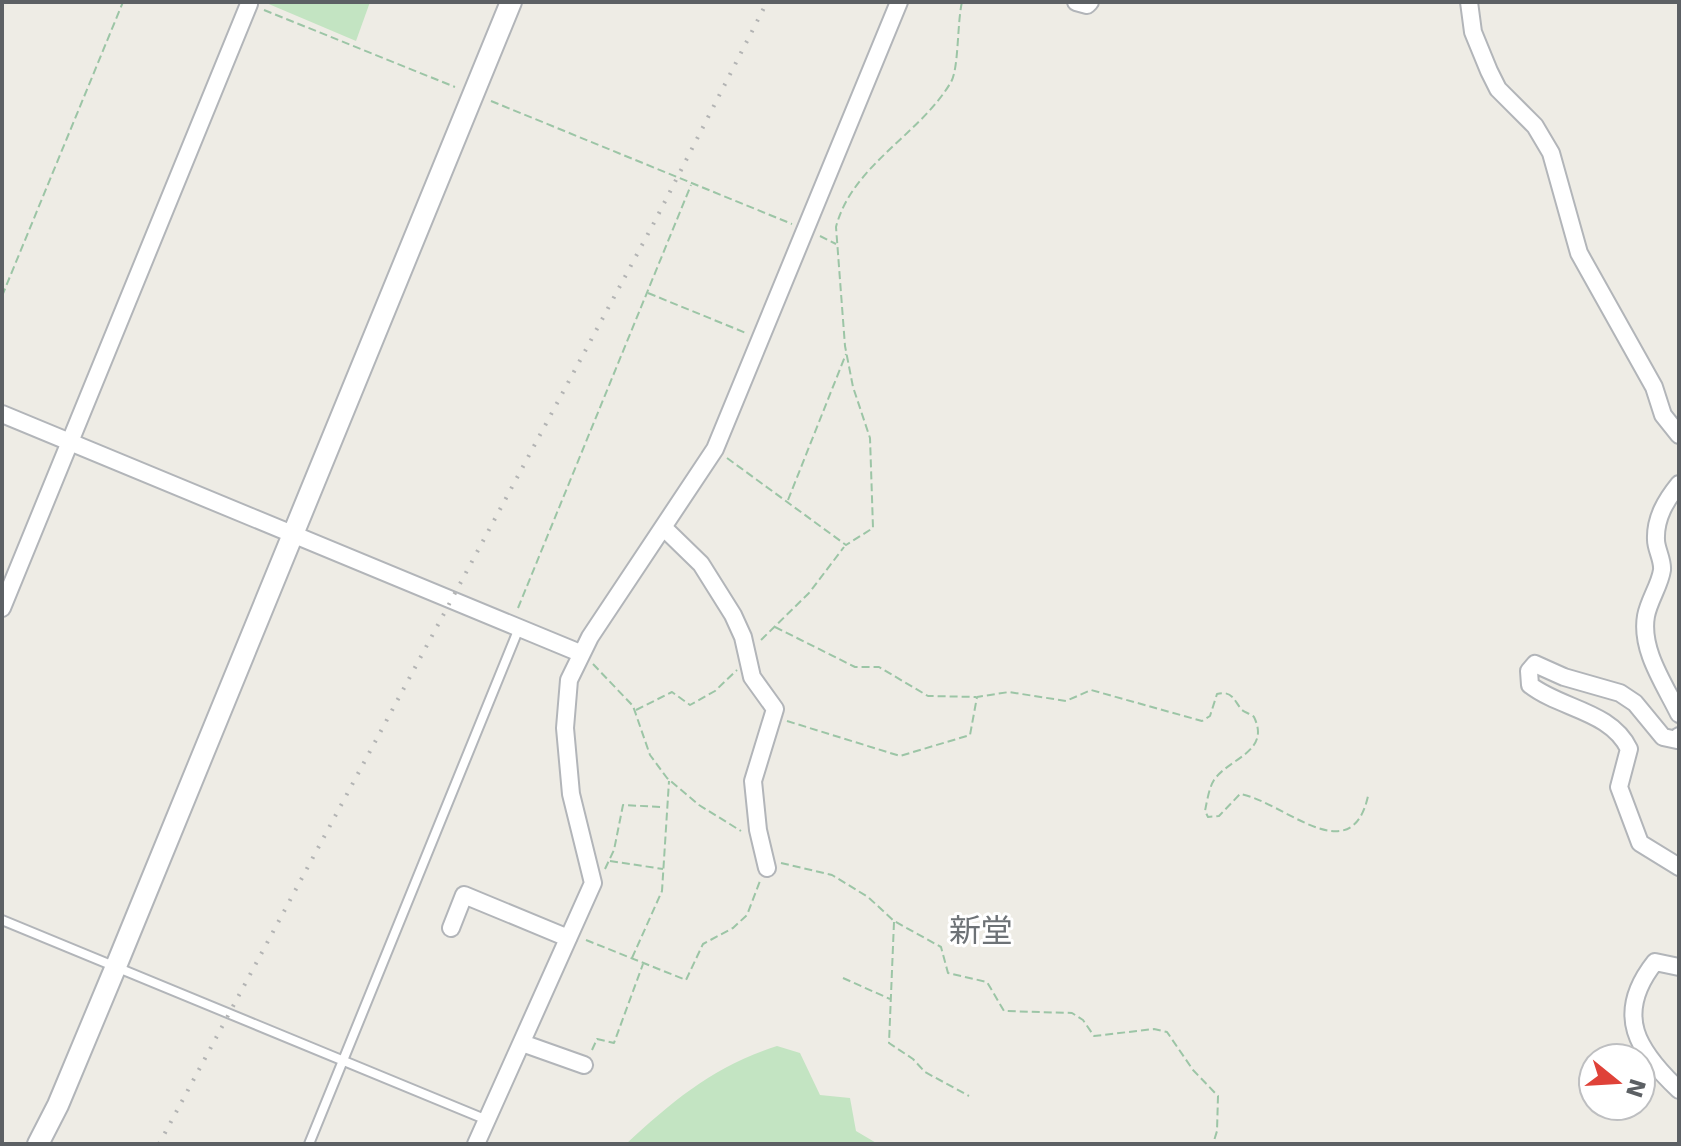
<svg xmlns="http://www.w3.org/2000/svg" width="1681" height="1146" font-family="'DejaVu Sans','Noto Sans JP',sans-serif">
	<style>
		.green { fill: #c3e4c2 }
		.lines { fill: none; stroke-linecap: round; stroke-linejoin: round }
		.service-casing { stroke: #b2b5b9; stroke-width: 12 }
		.minor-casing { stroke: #b2b5b9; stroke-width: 20 }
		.tertiary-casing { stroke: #b2b5b9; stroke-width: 24 }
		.path { stroke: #9cc5a6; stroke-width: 2; stroke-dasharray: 8 4; stroke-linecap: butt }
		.service { stroke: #fff; stroke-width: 8 }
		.minor { stroke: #fff; stroke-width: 16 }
		.tertiary { stroke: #fff; stroke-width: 20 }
		.rail { stroke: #b3b4b4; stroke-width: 4; stroke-dasharray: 2 10; stroke-linecap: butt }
		.labels { text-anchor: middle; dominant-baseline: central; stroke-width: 6; stroke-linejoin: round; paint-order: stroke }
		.quarter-label { font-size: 32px; fill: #6d7276; stroke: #fff }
	</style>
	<rect width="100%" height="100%" fill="#eeece5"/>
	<g class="green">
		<polygon points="264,2 370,2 356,41"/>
		<path d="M777,1046L800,1053L820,1095L850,1098L856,1131L878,1144H626C675,1099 713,1067 777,1046Z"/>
	</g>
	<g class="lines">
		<defs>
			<g id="service">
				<polyline points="2,920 487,1120"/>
				<polyline points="309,1144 519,628"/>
			</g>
			<g id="minor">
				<polyline points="1076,2 1087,5 1090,2"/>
				<polyline points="1469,2 1473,32 1489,71 1498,89 1535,126 1551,153 1579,253 1654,387 1663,415 1679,435"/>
				<polyline points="2,414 580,653"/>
				<path d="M1679,484C1666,500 1655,518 1656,540C1656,549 1663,560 1662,570C1660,585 1649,600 1646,616C1640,650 1665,685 1679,714"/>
				<polyline points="664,528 701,564 733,615 743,637 752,677 775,709 753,781 758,830 767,868"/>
				<polyline points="2,608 249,4"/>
				<path d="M1679,736L1677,740L1663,737L1635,703L1620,693L1564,677L1535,664L1529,671L1530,685C1561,709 1611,711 1629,749L1619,787L1640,843L1679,867"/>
				<polyline points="451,928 464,895 568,938"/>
				<path d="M1679,967L1655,962C1613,1015 1638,1051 1679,1090"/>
				<polyline points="522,1043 584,1065"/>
				<polyline points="476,1144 593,883 571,794 565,728 569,680 590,637 715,449 899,2"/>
			</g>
			<polyline id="tertiary" points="38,1144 58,1105 119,959 511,2"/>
		</defs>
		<use href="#service" class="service-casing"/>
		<use href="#minor" class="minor-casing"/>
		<use href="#tertiary" class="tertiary-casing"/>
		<g class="path">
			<polyline points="264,10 455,87"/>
			<polyline points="491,101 792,224"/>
			<polyline points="820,236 836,244"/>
			<polyline points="648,293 746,333"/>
			<polyline points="2,296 123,2"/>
			<path d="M727,458L846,545L873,528L870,438L853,387L845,346L836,227C852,165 920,135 951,82C959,68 957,23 962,2"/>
			<polyline points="788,500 846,354"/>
			<polyline points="518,608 691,185"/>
			<polyline points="775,627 855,667 879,667 928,696 976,697"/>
			<polyline points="761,640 809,593 844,547"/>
			<polyline points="593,664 633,706 650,755 667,778 699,805 741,831"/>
			<polyline points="636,710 672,692 690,705 715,691 737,670"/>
			<path d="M787,721L900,756L970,735L977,697L1009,692L1066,701L1091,690L1202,721L1210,716L1217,694C1233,690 1234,701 1242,710C1246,713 1251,714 1254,717C1271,752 1229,758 1214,780C1209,788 1207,801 1205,811L1208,817L1219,816L1240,794C1283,801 1351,873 1368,796"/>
			<polyline points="610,861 663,869"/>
			<polyline points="781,863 832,875 868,897 894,921 941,947 948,973 987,982 1004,1011 1072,1013 1083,1020 1094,1036 1154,1029 1167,1032 1193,1070 1218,1096 1217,1131 1213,1144"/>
			<polyline points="605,869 614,850 623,805 662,807"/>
			<polyline points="894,922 889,1043 913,1059 925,1072 969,1096"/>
			<polyline points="586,940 686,980 703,944 733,928 747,915 760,881"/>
			<polyline points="632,958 662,891 669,781"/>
			<polyline points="843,978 890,999"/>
			<polyline points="592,1050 597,1039 614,1043 643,964"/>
		</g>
		<use href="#service" class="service"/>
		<use href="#minor" class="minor"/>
		<use href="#tertiary" class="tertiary"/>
		<polyline class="rail" points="159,1144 656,219 767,2"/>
	</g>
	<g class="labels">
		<g class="quarter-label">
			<text x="981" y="931">新堂</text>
		</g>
	</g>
	<rect width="1681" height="1146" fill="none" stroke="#5c6064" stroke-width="8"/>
	<g transform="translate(1617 1082) rotate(108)"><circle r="38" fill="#ffffff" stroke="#bebfc1" stroke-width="2"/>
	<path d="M0-6L14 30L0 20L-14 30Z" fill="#df4239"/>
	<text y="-12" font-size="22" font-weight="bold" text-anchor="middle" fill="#5c6064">N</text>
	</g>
</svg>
